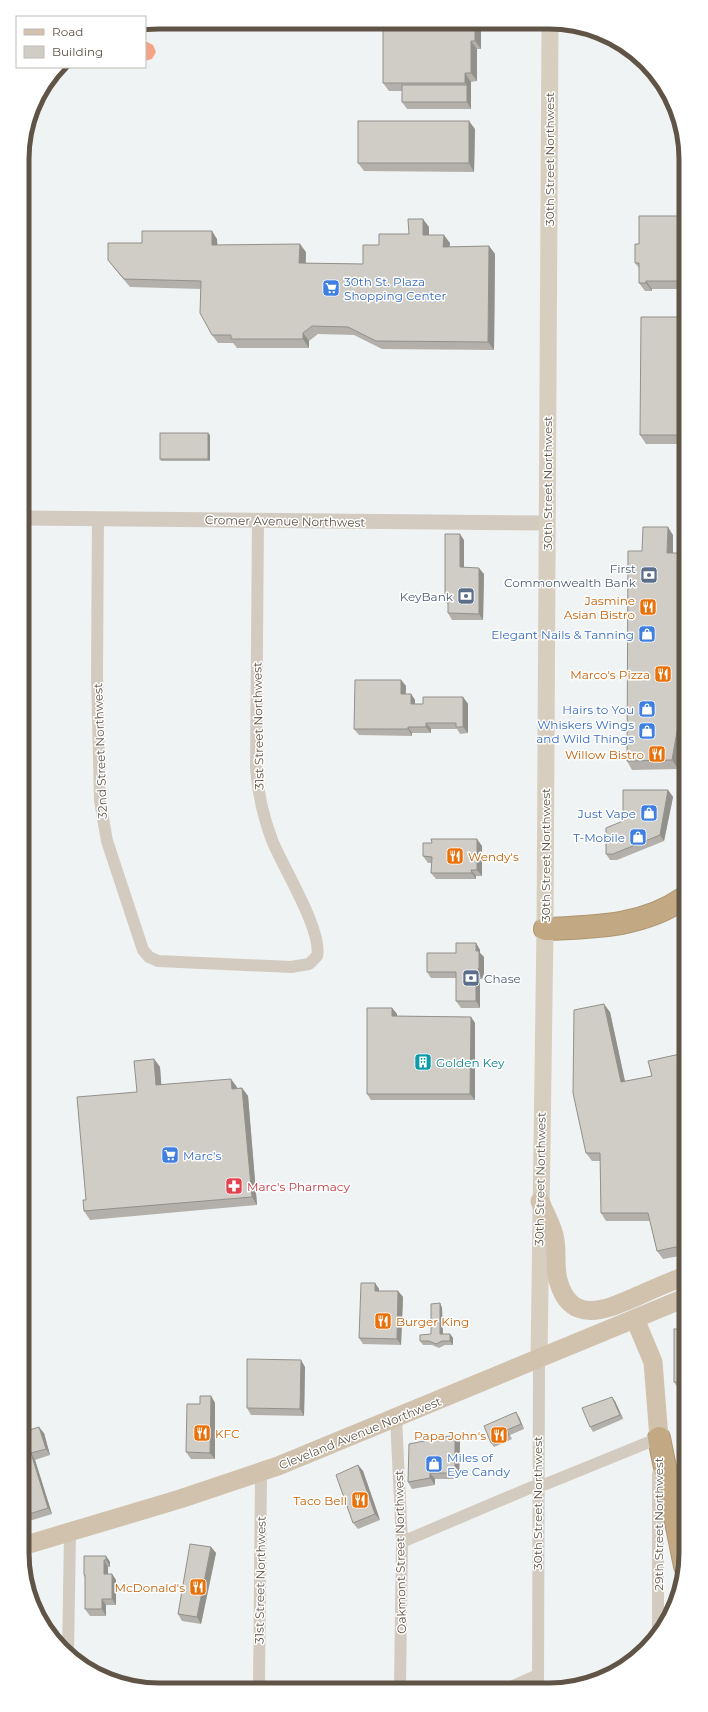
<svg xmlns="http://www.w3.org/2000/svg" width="708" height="1712" font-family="Montserrat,sans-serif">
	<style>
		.water { fill: #f3a486 }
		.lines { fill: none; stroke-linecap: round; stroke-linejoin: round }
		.motorway-casing { stroke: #ae956f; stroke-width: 24 }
		.minor { stroke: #d3cbc0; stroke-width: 12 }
		.tertiary { stroke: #d3cbc0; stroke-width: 15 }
		.secondary { stroke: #d8cec0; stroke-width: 17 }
		.primary { stroke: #d1c2ae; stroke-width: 19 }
		.motorway { stroke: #c2a984; stroke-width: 22 }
		.wall { fill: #b3b0ab }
		.shaded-wall { fill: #92908b }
		.building { fill: #d0cdc7; stroke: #92908b }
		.labels { text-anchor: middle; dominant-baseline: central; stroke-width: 3; stroke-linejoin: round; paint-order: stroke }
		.street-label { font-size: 12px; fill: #5f5446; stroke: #fff }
		.shop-label { font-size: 12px; fill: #366cbe; stroke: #fff; text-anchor: end }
		.service-label { font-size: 12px; fill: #4e5e75; stroke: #fff; text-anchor: end }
		.food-label { font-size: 12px; fill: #c56008; stroke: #fff; text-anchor: end }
		.culture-label { font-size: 12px; fill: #0d838f; stroke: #fff; text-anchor: start }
		.health-label { font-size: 12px; fill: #be3a42; stroke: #fff; text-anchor: start }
		.rim { fill: none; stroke: #5f5446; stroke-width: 5 }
	</style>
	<rect width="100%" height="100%" fill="#f0f3f3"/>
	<polygon class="water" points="145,41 153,45 156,52 152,59 145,61"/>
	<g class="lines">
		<defs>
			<g id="motorway">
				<path d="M545,929C594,927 642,927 684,898"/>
				<polyline points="659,1438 685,1566"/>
			</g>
		</defs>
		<use href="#motorway" class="motorway-casing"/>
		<g class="minor">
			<path d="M98,519L97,675L100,801L107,841L143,950L149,957L158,961L291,967L309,964L317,956C323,931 282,866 272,840C263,816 258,794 256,769L258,520"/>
			<polyline points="396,1418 402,1542 400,1686"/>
			<polyline points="402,1542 532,1487 546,1484 659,1438 659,1443"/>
			<polyline points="658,1634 658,1474"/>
			<polyline points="68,1655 70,1532"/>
			<polyline points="513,1686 538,1675"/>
			<polyline points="538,1686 539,1359"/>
			<polyline points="259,1687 261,1473"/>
		</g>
		<polyline class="tertiary" points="23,518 547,523"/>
		<polyline class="secondary" points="539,1359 545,929 550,24"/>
		<g class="primary">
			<path d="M540,1201C544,1212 551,1223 554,1235C558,1249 554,1265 558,1280C571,1328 610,1308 640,1295C655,1288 670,1282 685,1276"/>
			<polyline points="635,1319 653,1362 659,1438"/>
			<polyline points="26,1545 180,1499 278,1466 685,1298"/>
		</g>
		<use href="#motorway" class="motorway"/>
	</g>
	<g class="wall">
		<polygon points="383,23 481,24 481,49 477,49 477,81 471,82 471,109 407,109 402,102 402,91 389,91 383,83"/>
		<polygon points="475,129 474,172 364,171 358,163"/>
		<polygon points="682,216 682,289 652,289 652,291 645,291 639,283 639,268 635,263"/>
		<polygon points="429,227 429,235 450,243 449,247 489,246 495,254 494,350 382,349 354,335 318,334 309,341 309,348 237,348 233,343 218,343 212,335 201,289 130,287 114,268 108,260 142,243 217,239 217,245 306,252 306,263 363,264 379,245"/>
		<polygon points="682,317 682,444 646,444 640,435"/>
		<polygon points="210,435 210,461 161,461 160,459"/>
		<polygon points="673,535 673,553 683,553 683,738 678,769 632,770 627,761 642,551"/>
		<polygon points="464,540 464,567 484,574 483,620 452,620 448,613 448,605 445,600"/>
		<polygon points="401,680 406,686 406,694 411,694 415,700 415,704 423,704 463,697 468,704 468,733 460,734 457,729 431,729 431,733 412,733 412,736 359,735 354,729"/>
		<polygon points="668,790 673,797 664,841 617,860 610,860 606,854 623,821"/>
		<polygon points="482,846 482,876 476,876 476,879 436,879 431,873 432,863 428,863 423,856"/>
		<polygon points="476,943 480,950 480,953 484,957 484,973 482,979 480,979 480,1008 461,1008 456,1001 456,978 431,978 427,972 456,953"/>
		<polygon points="392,1008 397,1014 397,1016 471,1017 475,1023 475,1100 371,1100 367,1094"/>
		<polygon points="610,1012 625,1081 652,1076 680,1054 684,1061 685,1255 663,1259 657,1251 650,1221 606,1221 601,1213 600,1161 592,1161 586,1153"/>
		<polygon points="154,1059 160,1067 161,1085 237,1087 237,1088 242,1088 248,1096 257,1205 90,1220 84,1211 86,1200 137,1092"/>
		<polygon points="375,1283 379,1289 379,1291 398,1291 403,1297 401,1345 363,1344 359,1338"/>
		<polygon points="440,1303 442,1308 443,1334 450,1334 453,1338 453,1345 445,1345 439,1348 432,1345 423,1345 420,1341 431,1334"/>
		<polygon points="685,1329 685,1388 678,1388 674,1382"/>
		<polygon points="305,1367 304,1416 251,1415 247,1408"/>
		<polygon points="211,1396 215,1403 215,1459 191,1459 186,1452 200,1404"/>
		<polygon points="615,1401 623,1419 593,1432 590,1427"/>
		<polygon points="519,1417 524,1429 510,1435 512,1439 494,1447 491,1443"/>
		<polygon points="26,1431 44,1433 50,1455 35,1460 52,1514 26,1522"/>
		<polygon points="460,1441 459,1479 435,1479 435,1485 412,1489 408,1482"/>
		<polygon points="358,1465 363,1471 380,1520 358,1529 353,1523"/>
		<polygon points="211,1547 216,1553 201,1624 182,1621 178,1614"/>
		<polygon points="106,1556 110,1562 110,1567 108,1567 108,1574 112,1574 116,1580 116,1605 106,1605 106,1616 90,1616 85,1609 85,1578 84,1575"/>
	</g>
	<g class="shaded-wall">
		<polygon points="475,24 481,24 481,49 475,41"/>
		<polygon points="471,41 477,49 477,81 471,73"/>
		<polygon points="465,73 471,82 471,109 467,102 467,85 465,83"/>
		<polygon points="469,121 475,129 474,172 469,163"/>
		<polygon points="423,219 429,227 429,243 423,235"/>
		<polygon points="212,231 217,239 218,253 212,245"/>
		<polygon points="444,235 450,243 449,255 443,247"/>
		<polygon points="300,244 306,252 305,271 299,263"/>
		<polygon points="489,246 495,254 494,350 488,342"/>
		<polygon points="646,281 652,289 652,291 646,283"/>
		<polygon points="303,333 309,341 309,348 303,339"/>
		<polygon points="208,433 210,435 210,461 208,459"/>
		<polygon points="668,527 673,535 673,561 667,553"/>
		<polygon points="460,534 464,540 464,574 460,567"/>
		<polygon points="479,568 484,574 483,620 479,614"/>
		<polygon points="401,680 406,686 405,700 401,694"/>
		<polygon points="411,694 415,700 415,710 411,704"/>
		<polygon points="463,697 468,704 468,733 463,727"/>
		<polygon points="683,697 683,738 678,769 672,760"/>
		<polygon points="426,723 431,729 431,733 426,727"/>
		<polygon points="408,727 412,733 412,736 408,729"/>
		<polygon points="668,790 673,797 664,841 660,835"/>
		<polygon points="477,839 482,846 482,876 477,870"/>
		<polygon points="471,870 476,876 476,879 472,873"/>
		<polygon points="476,943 480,950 480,953 484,957 484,973 482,979 478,972"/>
		<polygon points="476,973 480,979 480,1008 476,1001"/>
		<polygon points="604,1004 610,1012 627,1091 621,1082"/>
		<polygon points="392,1008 397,1014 397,1023 392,1016"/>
		<polygon points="471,1017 475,1023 475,1100 470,1094"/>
		<polygon points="680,1054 684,1061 684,1075"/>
		<polygon points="154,1059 160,1067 162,1093 156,1085"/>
		<polygon points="231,1079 237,1087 238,1097 232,1089"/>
		<polygon points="242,1088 248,1096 257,1205 252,1197"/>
		<polygon points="375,1283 379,1289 379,1298 375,1291"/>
		<polygon points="398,1291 403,1297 401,1345 397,1339"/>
		<polygon points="440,1303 442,1308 443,1338 440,1334"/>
		<polygon points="450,1334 453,1338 453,1345 450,1341"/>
		<polygon points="301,1360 305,1367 304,1416 300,1409"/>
		<polygon points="211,1396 215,1403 215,1459 210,1453"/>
		<polygon points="612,1397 615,1401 623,1419 620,1415"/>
		<polygon points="516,1412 519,1417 524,1429 521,1424"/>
		<polygon points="39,1427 44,1433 50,1455 46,1449"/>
		<polygon points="455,1435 460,1441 459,1479 455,1473"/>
		<polygon points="31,1453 35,1460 52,1514 48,1508"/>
		<polygon points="358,1465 363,1471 380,1520 375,1514"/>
		<polygon points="430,1473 435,1479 435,1485 430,1478"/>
		<polygon points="211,1547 216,1553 201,1624 197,1617"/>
		<polygon points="106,1556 110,1562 110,1567 106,1560"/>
		<polygon points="104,1560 108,1567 108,1580 104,1574"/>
		<polygon points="112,1574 116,1580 116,1605 112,1599"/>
		<polygon points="102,1599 106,1605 106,1616 102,1609"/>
	</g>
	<g class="building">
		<polygon points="383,23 475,24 475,41 471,41 471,73 465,73 465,83 383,83"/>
		<rect x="402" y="85" width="65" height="17"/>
		<rect x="358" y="121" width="111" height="42"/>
		<polygon points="639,216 682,216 682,281 646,281 646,283 639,283 639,263 635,263 635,244 639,244"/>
		<polygon points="408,219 423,219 423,235 444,235 443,247 489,246 488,342 376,341 348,327 312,326 303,333 303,339 231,339 231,335 212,335 200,313 201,281 124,279 108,260 108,243 142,243 142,231 212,231 212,245 300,244 299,263 363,264 363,245 379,245 379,234 409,234"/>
		<polygon points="641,317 682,317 682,435 640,435"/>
		<rect x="160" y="433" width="48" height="26"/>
		<polygon points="643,527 668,527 667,553 683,553 683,697 672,760 627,761 628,551 642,551"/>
		<polygon points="445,534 460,534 460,567 479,568 479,614 448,613 448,600 445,600"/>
		<polygon points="355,680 401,680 401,694 411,694 411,704 423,704 423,697 463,697 463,727 456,727 456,723 426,723 426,727 408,727 408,729 354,729"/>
		<polygon points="623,790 668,790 660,835 613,854 606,854 606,828 623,821"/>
		<polygon points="431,839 477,839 477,870 471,870 472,873 431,873 432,857 423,856 423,843 432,843"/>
		<polygon points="456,943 476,943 476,951 479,951 479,967 478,972 476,973 476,1001 456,1001 456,972 427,972 427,953 456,953"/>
		<polygon points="604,1004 621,1082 652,1076 648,1061 680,1054 684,1075 685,1245 657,1251 648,1213 601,1213 600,1153 586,1153 573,1093 574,1010"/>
		<polygon points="367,1008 392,1008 392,1016 471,1017 470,1094 367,1094"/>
		<polygon points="154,1059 156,1085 231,1079 232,1089 242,1088 252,1197 84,1211 83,1200 86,1200 77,1097 137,1092 134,1061"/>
		<polygon points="361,1283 375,1283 375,1291 398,1291 397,1339 359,1338"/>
		<polygon points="440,1303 440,1334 450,1334 450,1341 442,1341 436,1344 429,1341 420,1341 420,1335 431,1334 431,1304"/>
		<rect x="674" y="1329" width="11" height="53"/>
		<polygon points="247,1359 301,1360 300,1409 247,1408"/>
		<polygon points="200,1396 211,1396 210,1453 186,1452 187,1404 200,1404"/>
		<polygon points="612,1397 620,1415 590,1427 582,1408"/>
		<polygon points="516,1412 521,1424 507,1430 509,1435 491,1443 484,1426"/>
		<polygon points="39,1427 46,1449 31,1453 48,1508 26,1515 26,1431"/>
		<polygon points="455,1435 455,1473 430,1473 430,1478 408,1482 409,1444"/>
		<polygon points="358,1465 375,1514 353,1523 336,1475"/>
		<polygon points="190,1544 211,1547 197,1617 178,1614"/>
		<polygon points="84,1556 106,1556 106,1560 104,1560 104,1574 112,1574 112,1599 102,1599 102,1609 85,1609 85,1575 84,1575"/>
	</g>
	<defs>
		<symbol id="supermarket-square" viewBox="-11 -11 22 22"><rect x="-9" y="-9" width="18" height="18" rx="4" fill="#3f7fe0" stroke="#fff"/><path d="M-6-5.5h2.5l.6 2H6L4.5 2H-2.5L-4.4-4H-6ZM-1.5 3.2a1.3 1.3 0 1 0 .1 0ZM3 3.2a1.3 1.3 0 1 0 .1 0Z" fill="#fff"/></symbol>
		<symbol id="bank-square" viewBox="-11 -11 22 22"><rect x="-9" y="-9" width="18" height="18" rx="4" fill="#5c6f8a" stroke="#fff"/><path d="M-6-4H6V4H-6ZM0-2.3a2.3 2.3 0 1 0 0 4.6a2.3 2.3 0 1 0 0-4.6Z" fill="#fff"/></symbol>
		<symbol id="restaurant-square" viewBox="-11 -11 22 22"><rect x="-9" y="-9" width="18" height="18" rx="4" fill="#e8710a" stroke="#fff"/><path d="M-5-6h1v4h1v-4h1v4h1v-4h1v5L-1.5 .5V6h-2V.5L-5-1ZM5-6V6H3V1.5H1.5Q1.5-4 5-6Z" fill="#fff"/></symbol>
		<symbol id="shop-square" viewBox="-11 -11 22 22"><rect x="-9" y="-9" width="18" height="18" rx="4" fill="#3f7fe0" stroke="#fff"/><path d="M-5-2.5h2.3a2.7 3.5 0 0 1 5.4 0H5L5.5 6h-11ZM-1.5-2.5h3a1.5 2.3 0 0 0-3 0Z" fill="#fff"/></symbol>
		<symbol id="building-square" viewBox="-11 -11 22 22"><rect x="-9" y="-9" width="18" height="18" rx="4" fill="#0f9aa8" stroke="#fff"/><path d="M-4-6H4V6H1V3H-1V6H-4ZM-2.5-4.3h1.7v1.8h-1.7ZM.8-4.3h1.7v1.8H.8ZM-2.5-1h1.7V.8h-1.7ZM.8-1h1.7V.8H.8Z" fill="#fff"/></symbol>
		<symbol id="pharmacy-square" viewBox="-11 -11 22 22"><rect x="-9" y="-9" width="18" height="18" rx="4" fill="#e0444e" stroke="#fff"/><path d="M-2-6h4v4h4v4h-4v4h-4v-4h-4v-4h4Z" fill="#fff"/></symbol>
	</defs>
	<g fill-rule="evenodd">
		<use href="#supermarket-square" x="321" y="278" width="20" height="20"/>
		<use href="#bank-square" x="639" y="565" width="20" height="20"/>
		<use href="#bank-square" x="456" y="586" width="20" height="20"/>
		<use href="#restaurant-square" x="638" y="597" width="20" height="20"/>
		<use href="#shop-square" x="637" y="624" width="20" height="20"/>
		<use href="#restaurant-square" x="653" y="664" width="20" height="20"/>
		<use href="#shop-square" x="637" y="699" width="20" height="20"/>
		<use href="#shop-square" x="637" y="721" width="20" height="20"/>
		<use href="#restaurant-square" x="647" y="744" width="20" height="20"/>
		<use href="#shop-square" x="639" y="803" width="20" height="20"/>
		<use href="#shop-square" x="628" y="827" width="20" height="20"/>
		<use href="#restaurant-square" x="445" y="846" width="20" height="20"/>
		<use href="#bank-square" x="461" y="968" width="20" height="20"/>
		<use href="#building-square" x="413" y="1052" width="20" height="20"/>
		<use href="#supermarket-square" x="160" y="1145" width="20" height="20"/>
		<use href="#pharmacy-square" x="224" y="1176" width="20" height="20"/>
		<use href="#restaurant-square" x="373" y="1311" width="20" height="20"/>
		<use href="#restaurant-square" x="192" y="1423" width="20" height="20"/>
		<use href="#restaurant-square" x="489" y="1425" width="20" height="20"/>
		<use href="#shop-square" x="424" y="1454" width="20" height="20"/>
		<use href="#restaurant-square" x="350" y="1490" width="20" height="20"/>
		<use href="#restaurant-square" x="188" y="1577" width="20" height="20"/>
	</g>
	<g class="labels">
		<g class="street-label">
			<text transform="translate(549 159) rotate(-90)">30th Street Northwest</text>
			<text transform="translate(547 483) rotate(-90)">30th Street Northwest</text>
			<text transform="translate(285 521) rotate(1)">Cromer Avenue Northwest</text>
			<text transform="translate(258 726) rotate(-91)">31st Street Northwest</text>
			<text transform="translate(100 751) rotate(-92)">32nd Street Northwest</text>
			<text transform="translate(545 855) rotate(-90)">30th Street Northwest</text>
			<text transform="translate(540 1179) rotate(-89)">30th Street Northwest</text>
			<text transform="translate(360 1433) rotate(-22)">Cleveland Avenue Northwest</text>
			<text transform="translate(537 1503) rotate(-90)">30th Street Northwest</text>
			<text transform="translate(658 1524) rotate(-90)">29th Street Northwest</text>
			<text transform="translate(400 1552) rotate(-91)">Oakmont Street Northwest</text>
			<text transform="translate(260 1580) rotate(-89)">31st Street Northwest</text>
		</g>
		<g class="shop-label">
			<text x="344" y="281" text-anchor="start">30th St. Plaza<tspan x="344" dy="14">Shopping Center</tspan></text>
			<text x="634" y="634">Elegant Nails &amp; Tanning</text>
			<text x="634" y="709">Hairs to You</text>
			<text x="634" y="724">Whiskers Wings<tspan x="634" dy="14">and Wild Things</tspan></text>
			<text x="636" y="813">Just Vape</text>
			<text x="625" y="837">T-Mobile</text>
			<text x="183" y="1155" text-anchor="start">Marc's</text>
			<text x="447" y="1457" text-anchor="start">Miles of<tspan x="447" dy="14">Eye Candy</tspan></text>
		</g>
		<g class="service-label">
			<text x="636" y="568">First<tspan x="636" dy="14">Commonwealth Bank</tspan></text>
			<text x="453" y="596">KeyBank</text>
			<text x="484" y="978" text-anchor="start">Chase</text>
		</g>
		<g class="food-label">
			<text x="635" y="600">Jasmine<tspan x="635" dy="14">Asian Bistro</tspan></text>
			<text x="650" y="674">Marco's Pizza</text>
			<text x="644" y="754">Willow Bistro</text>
			<text x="468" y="856" text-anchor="start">Wendy's</text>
			<text x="396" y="1321" text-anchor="start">Burger King</text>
			<text x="215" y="1433" text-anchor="start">KFC</text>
			<text x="486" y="1435">Papa John's</text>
			<text x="347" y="1500">Taco Bell</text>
			<text x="185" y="1587">McDonald's</text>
		</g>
		<g class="culture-label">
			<text x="436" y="1062">Golden Key</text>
		</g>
		<g class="health-label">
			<text x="247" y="1186">Marc's Pharmacy</text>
		</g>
	</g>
	<path d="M0 0H708V1712H0ZM159 29H549A130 130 0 0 1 679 159V1553A130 130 0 0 1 549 1683H159A130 130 0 0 1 29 1553V159A130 130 0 0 1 159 29Z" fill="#fff" fill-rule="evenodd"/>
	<path class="rim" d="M159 29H549A130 130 0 0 1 679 159V1553A130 130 0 0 1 549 1683H159A130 130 0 0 1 29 1553V159A130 130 0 0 1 159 29Z"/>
	<rect x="16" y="16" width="130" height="52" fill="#ffffff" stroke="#bfbbb5"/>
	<rect x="24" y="29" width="20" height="6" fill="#d1c2ae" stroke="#bfbbb5"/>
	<text x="52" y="36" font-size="12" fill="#5f5446">Road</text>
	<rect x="24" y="46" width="20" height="12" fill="#d0cdc7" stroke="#bfbbb5"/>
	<text x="52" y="56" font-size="12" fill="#5f5446">Building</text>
</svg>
